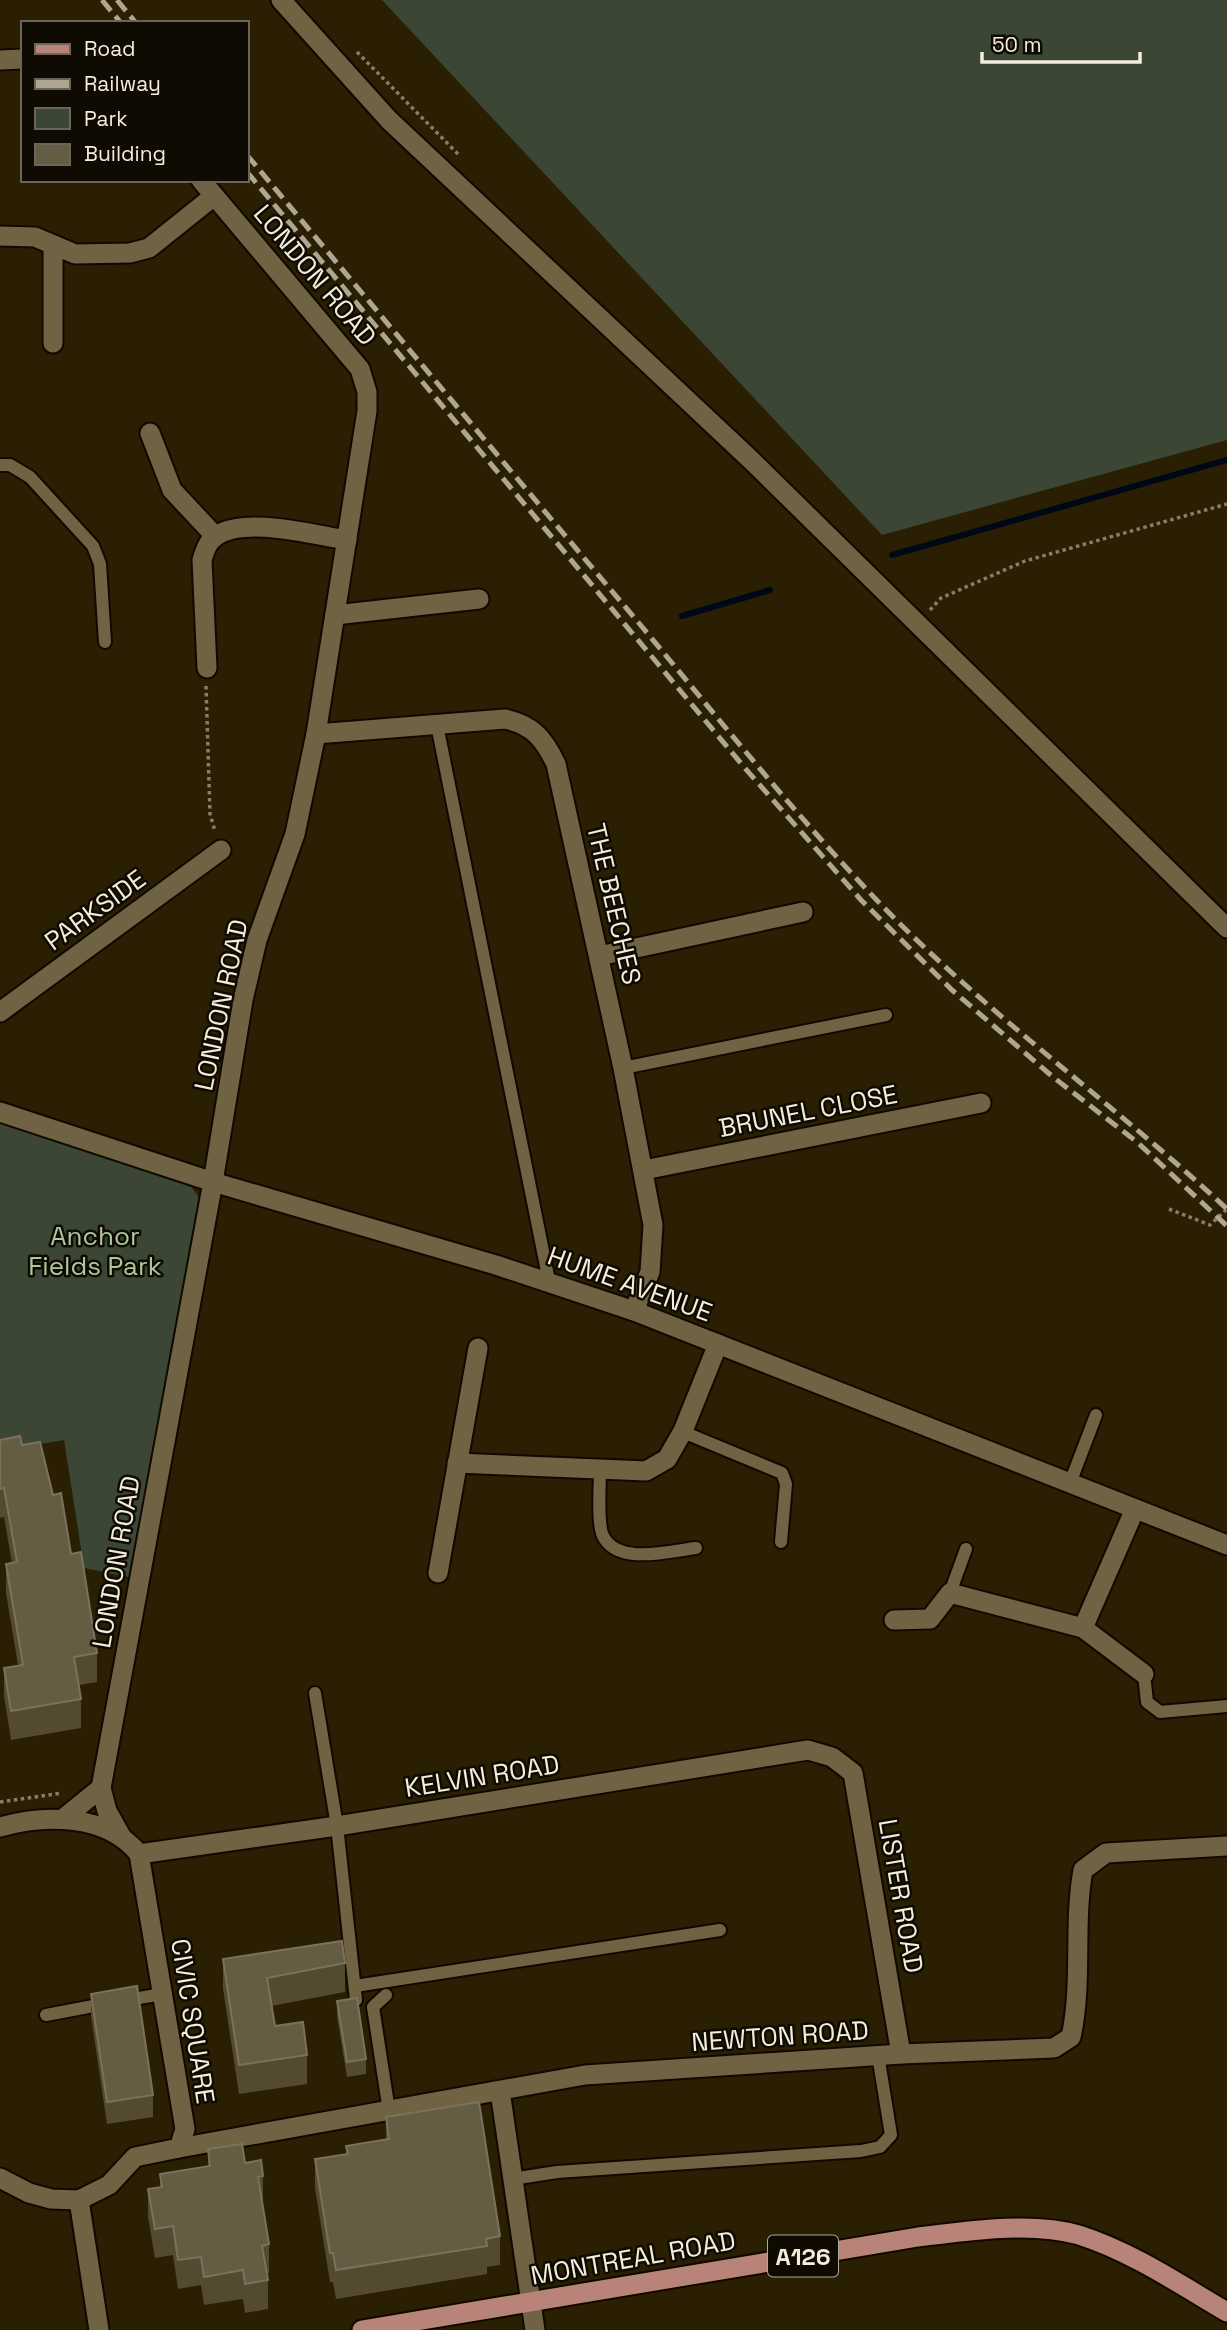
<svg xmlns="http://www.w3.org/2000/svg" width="1227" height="2330" font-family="'Space Grotesk',sans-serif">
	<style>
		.green { fill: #3b4634 }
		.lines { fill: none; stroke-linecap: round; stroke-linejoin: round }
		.stream { stroke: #000817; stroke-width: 6 }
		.service-casing { stroke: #110900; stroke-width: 16 }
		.minor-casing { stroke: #110900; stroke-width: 23 }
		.tertiary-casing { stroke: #110900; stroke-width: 23 }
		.primary-casing { stroke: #110900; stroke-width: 23 }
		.path { stroke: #877e66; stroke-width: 3.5; stroke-dasharray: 3.5 3.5; stroke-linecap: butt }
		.service { stroke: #6f6344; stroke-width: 12 }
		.minor { stroke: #6f6344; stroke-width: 19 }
		.tertiary { stroke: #6f6344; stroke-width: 19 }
		.primary { stroke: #b88379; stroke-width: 19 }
		.rail { stroke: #aea691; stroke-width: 5; stroke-dasharray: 14 7; stroke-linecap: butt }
		.wall { fill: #544a32 }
		.building { fill: #655c44; stroke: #7b725c; stroke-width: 2 }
		.labels { text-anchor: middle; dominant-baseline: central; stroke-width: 5; stroke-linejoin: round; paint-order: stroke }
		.shield { fill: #0f0a02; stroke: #afa99b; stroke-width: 2 }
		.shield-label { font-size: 24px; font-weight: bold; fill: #f3eddc }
		.street-label { font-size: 26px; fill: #f3eddc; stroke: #0f0a02 }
		.park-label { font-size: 26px; fill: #acc99a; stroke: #0f0a02 }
	</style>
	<rect width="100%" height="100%" fill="#2a1f02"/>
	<g class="green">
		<polygon points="382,0 1227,0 1227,440 882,535"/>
		<polygon points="0,1122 189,1183 199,1198 129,1577 84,1568 64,1440 29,1446 0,1465"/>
	</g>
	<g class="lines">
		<g class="stream">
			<polyline points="892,555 1227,460"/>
			<polyline points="682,616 770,590"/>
		</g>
		<defs>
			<g id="service">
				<polyline points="0,465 10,465 30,477 93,546 100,564 105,642"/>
				<polyline points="437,725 549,1281"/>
				<polyline points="623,1068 886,1015"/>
				<polyline points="683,1432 782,1473 786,1484 781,1542"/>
				<path d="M600,1469C600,1485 597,1523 603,1536C618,1566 670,1551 696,1548"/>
				<polyline points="1070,1483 1096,1415"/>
				<polyline points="950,1593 966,1549"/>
				<polyline points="1144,1674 1147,1702 1160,1712 1227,1706"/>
				<polyline points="315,1693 337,1826 356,2000"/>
				<polyline points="355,1986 720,1930"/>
				<polyline points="386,1995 373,2007 389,2111"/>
				<polyline points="122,2001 162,1994"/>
				<polyline points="46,2015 104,2004"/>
				<polyline points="512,2179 557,2172 861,2151 880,2147 891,2135 878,2055"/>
			</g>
			<g id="minor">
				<polyline points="0,60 23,59"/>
				<polyline points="0,236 35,237 75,254 130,253 149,248 214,196"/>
				<polyline points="53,343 53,245"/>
				<polyline points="150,433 172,490 215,536"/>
				<polyline points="335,615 479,599"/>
				<path d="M207,668L202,560C205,551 207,542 216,536C245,516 313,535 347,540"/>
				<path d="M316,734L505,719C533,725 544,739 556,764L623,1068L653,1225L650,1272L634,1311"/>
				<polyline points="599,956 803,912"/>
				<polyline points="0,1012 221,850"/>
				<polyline points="644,1170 981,1103"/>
				<polyline points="457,1463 646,1471 667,1459 683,1431 718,1344"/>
				<polyline points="1135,1509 1083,1628 1144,1674"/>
				<polyline points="438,1573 478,1348"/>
				<polyline points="894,1620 930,1619 950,1593 1083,1628"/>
				<polyline points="101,1788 107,1811 121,1836"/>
				<polyline points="64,1818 101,1788 213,1182 243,1000 257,940 295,834 316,734 367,411 367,392 360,369 201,180"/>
				<polyline points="139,1854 337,1826 808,1750 832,1757 853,1773 901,2054"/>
				<polyline points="500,2091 535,2330"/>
				<path d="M179,2148L585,2075L901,2054L1054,2048L1071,2037C1083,1982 1073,1925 1083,1870L1106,1853L1227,1846"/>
			</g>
			<g id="tertiary">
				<polyline points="281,0 389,120 751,460 1227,928"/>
				<polyline points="0,1112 213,1182 496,1265 634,1311 1227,1545"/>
				<path d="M0,1827C46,1814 107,1814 139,1854L185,2129L179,2148L135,2157L109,2185L79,2200L51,2199L29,2193L0,2178"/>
				<polyline points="79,2200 99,2330"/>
			</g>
			<path id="primary" d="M362,2330L918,2237C967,2231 1031,2221 1079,2235C1132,2252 1179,2284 1227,2312"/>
		</defs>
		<use href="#service" class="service-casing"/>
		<use href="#minor" class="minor-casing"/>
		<use href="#tertiary" class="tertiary-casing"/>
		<use href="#primary" class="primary-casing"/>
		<g class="path">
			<polyline points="357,52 460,156"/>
			<polyline points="930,610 941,598 1025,561 1227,504"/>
			<polyline points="206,686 210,814 215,831"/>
			<polyline points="1169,1209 1210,1225 1227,1209"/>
			<polyline points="0,1802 62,1793"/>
		</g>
		<use href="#service" class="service"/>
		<use href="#minor" class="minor"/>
		<use href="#tertiary" class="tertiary"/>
		<use href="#primary" class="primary"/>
		<g class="rail">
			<polyline points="102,0 121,23"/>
			<polyline points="117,0 136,23"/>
			<path d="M247,155C377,311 507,467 638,622C714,713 788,806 869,892C979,1009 1110,1100 1227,1209"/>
			<polyline points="247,172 744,767 861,900 952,990 1053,1077 1137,1142 1227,1226"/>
		</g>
	</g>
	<g class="wall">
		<polygon points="0,1440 22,1445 53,1495 71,1554 97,1653 97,1682 79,1685 81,1699 81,1728 11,1740 4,1696 4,1668 18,1665 6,1593 6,1564 12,1563 4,1517 0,1518"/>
		<polygon points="223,1959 345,1963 345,1992 271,2006 275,2026 307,2055 307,2084 239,2094 223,1988"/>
		<polygon points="91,1994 153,2095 153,2117 107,2124 91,2016"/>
		<polygon points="337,2001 366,2059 366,2074 347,2077 337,2016"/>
		<polygon points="386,2117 500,2236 500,2265 487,2267 487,2274 336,2299 333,2282 330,2282 315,2188 315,2159 346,2155 346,2146 386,2139"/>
		<polygon points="208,2149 245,2163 263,2176 263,2205 269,2244 269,2273 266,2273 268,2280 268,2309 245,2313 243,2299 204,2305 201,2285 178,2289 173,2255 155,2258 148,2217 148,2189 160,2187 160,2174 208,2167"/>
	</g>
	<g class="building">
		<polygon points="20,1436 22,1445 40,1442 53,1495 61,1493 71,1554 81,1552 97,1653 74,1657 81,1699 11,1711 4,1668 23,1665 6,1564 17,1562 4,1488 0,1489 0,1440"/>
		<polygon points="342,1941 345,1963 267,1978 275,2026 303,2022 307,2055 239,2065 223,1959"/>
		<polygon points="137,1986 153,2095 107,2102 91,1994"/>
		<polygon points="357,1998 366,2059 347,2062 337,2001"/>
		<polygon points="479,2102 500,2236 486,2239 487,2246 336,2270 333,2253 330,2253 315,2159 348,2154 346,2146 389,2139 386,2117"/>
		<polygon points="242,2144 245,2163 261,2160 263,2176 258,2177 269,2244 262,2246 268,2280 245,2284 243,2270 204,2277 201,2257 178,2260 173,2226 155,2229 148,2189 162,2187 160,2174 210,2166 208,2149"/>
	</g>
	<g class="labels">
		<rect class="shield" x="768" y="2235.5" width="70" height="41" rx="5"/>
		<g class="shield-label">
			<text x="803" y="2256">A126</text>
		</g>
		<g class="street-label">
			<text transform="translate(315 275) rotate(50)">LONDON ROAD</text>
			<text transform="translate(614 904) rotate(77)">THE BEECHES</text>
			<text transform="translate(95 910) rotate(-36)">PARKSIDE</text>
			<text transform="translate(221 1005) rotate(-78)">LONDON ROAD</text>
			<text transform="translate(808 1111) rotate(-11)">BRUNEL CLOSE</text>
			<text transform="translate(630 1284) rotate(20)">HUME AVENUE</text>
			<text transform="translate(116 1562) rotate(-80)">LONDON ROAD</text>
			<text transform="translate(482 1776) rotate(-9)">KELVIN ROAD</text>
			<text transform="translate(901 1896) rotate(80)">LISTER ROAD</text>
			<text transform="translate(193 2021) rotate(81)">CIVIC SQUARE</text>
			<text transform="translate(780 2036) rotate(-4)">NEWTON ROAD</text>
			<text transform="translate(633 2258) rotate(-10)">MONTREAL ROAD</text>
		</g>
		<g class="park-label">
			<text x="95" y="1236">Anchor<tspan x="95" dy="30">Fields Park</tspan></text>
		</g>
	</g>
	<rect x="21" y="21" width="228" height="161" fill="#0f0a02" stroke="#6a6559" stroke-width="2"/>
	<rect x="35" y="44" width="35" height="10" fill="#b88379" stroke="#6a6559" stroke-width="2"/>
	<text x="84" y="56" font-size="21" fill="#f3eddc">Road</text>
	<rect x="35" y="79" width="35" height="10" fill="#aea691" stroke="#6a6559" stroke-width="2"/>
	<text x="84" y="91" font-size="21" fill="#f3eddc">Railway</text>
	<rect x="35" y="108" width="35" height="21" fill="#3b4634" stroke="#6a6559" stroke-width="2"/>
	<text x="84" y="126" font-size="21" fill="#f3eddc">Park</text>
	<rect x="35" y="144" width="35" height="21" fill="#655c44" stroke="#6a6559" stroke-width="2"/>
	<text x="84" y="161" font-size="21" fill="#f3eddc">Building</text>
	<path d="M982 52v10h158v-10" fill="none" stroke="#f3eddc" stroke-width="3.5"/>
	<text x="992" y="52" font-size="21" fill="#f3eddc" stroke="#0f0a02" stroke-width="5" paint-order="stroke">50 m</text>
</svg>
